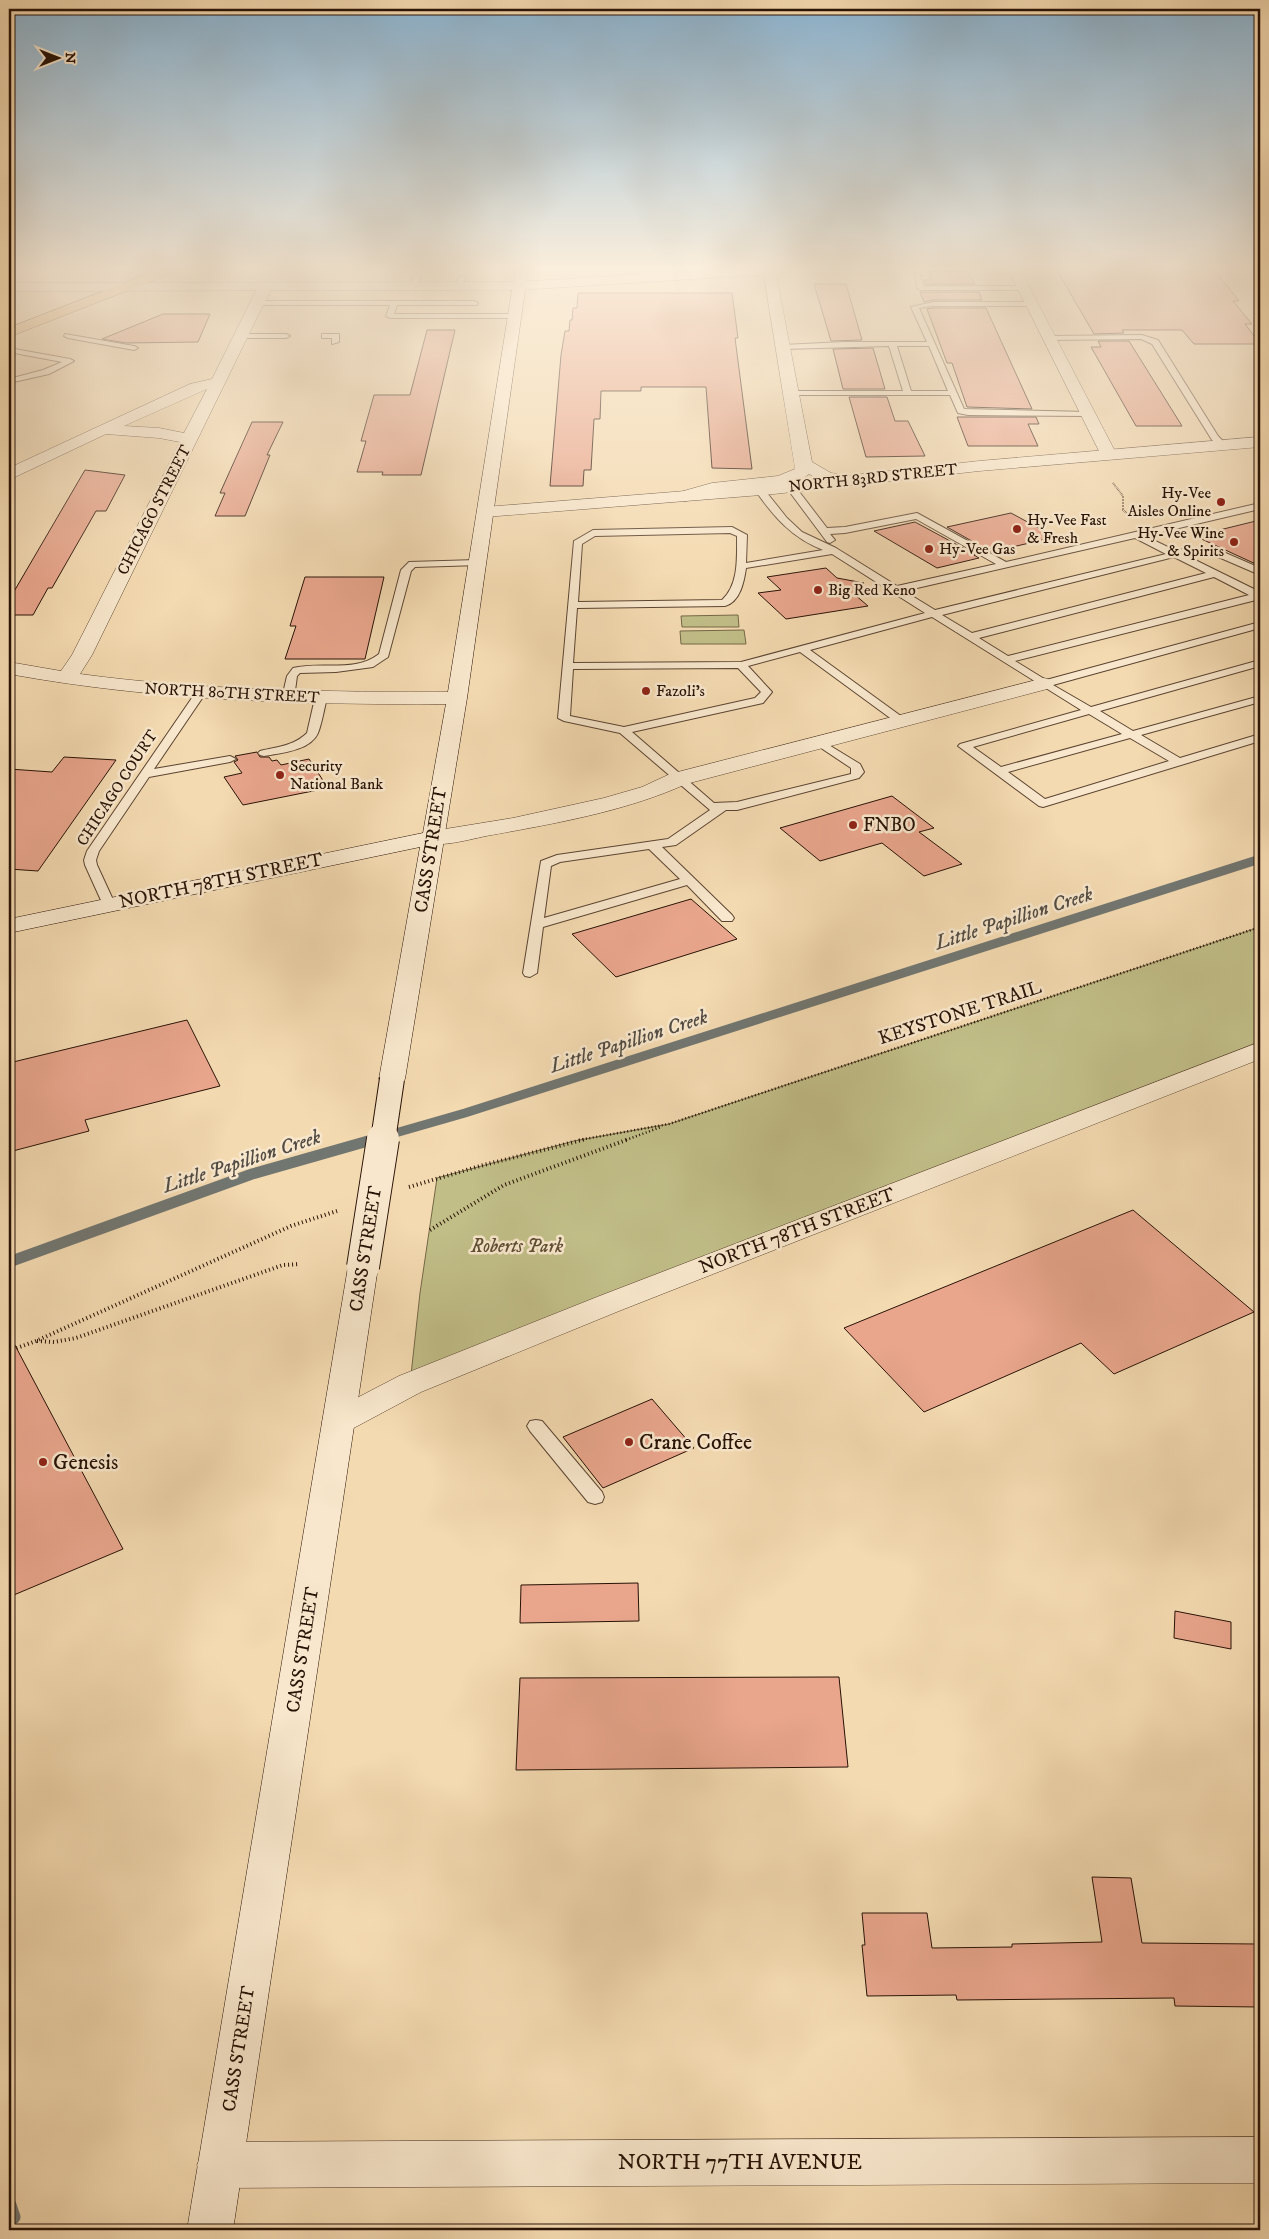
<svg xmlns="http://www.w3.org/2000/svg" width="1269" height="2239" font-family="'IM FELL DW Pica',serif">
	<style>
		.green { fill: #c1be88; stroke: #746847 }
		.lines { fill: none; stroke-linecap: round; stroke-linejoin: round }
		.stream-far2 { stroke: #717671; stroke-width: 9 }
		.stream-far1 { stroke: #717671; stroke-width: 11 }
		.stream { stroke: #717671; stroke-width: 15 }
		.building { fill: #e9a68d; stroke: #281206 }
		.service-casing { stroke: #5b4431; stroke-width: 2 }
		.minor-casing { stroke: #5b4431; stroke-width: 1 }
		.tertiary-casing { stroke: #5b4431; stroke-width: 1 }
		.secondary-casing { stroke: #281206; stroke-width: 1 }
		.trunk-casing { stroke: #281206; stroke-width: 1 }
		.path-far2 { stroke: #281206; stroke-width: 2; stroke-dasharray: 0.5 1; stroke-linecap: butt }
		.path-far1 { stroke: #281206; stroke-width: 2.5; stroke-dasharray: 1 2.5; stroke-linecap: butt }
		.path { stroke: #281206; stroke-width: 4; stroke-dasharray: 1 3; stroke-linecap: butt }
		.service { fill: #f8e7cc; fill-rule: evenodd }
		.minor { fill: #f8e7cc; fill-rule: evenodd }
		.tertiary { fill: #f8e7cc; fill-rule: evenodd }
		.secondary { fill: #f8e7cc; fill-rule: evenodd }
		.trunk { fill: #eabd78; fill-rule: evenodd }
		.secondary-bridge-far1-casing { stroke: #281206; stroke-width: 26; stroke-linecap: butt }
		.secondary-bridge-casing { stroke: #281206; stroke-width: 34; stroke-linecap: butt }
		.secondary-bridge-far1 { stroke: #f8e7cc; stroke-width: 24 }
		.secondary-bridge { stroke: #f8e7cc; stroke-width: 32 }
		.poi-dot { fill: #8f2418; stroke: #f8e7cc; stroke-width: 2 }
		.labels { text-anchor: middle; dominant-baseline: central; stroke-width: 5; stroke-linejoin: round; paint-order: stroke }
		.far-street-label { font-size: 16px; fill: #281206; stroke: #f8e7cc }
		.far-poi-label { font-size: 16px; fill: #281206; stroke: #f8e7cc; text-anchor: start }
		.poi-label { font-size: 19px; fill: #281206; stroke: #f8e7cc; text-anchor: start }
		.street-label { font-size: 19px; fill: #281206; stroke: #f8e7cc }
		.park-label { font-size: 19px; font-style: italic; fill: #5e4e34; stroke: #f8e7cc }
		.water-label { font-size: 20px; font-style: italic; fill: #524c44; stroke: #f8e7cc }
		.near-poi-label { font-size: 22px; fill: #281206; stroke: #f8e7cc; text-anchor: start }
		.near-street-label { font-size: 22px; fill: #281206; stroke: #f8e7cc }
	</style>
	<rect width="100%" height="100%" fill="#f4dab1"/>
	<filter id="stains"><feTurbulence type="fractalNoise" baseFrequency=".004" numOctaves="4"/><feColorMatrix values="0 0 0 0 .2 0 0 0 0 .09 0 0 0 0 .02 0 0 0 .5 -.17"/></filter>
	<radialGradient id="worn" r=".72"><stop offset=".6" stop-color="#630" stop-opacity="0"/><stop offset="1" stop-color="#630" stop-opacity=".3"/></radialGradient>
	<g class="green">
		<polygon points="738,615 739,627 682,627 681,616"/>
		<polygon points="744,630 746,644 681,644 680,631"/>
		<polygon points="1260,927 1260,1050 608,1304 410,1384 420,1293 437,1178 574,1141 669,1124"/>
	</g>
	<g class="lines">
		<polyline class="stream-far2" points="371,1140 465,1113 1260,859"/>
		<polyline class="stream-far1" points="9,1262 252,1174 375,1139"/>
		<polyline class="stream" points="9,2205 13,2217"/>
	</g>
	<g class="building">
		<polygon points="1056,269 1214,269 1239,301 1233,301 1252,324 1245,324 1260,344 1194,344 1182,330 1122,330 1124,333 1094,334"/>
		<polygon points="929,271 967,271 975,284 925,284 924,280 931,280"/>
		<polygon points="814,284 846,284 862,340 831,341"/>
		<polygon points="920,292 979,292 982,300 933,300 924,302"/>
		<polygon points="578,293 732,293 738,338 735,338 752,469 712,468 706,387 641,387 641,391 601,391 600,419 594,419 591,470 584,470 583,486 550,486 561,355 565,331 569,331 570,320 572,320 573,308 577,308"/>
		<polygon points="933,308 986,308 1032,409 967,407 952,363 947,363 927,309"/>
		<polygon points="163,314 210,314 198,342 126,343 102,339"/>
		<polygon points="427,330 455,330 421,475 382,475 383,472 357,472 366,441 361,441 374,395 410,395"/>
		<polygon points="1098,341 1129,341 1182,426 1136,426 1091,347 1101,347"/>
		<polygon points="873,348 885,389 843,389 833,349"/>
		<polygon points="849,397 887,397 895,421 908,421 925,456 866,457"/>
		<polygon points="957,417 1036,417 1039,424 1028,424 1038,446 968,446"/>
		<polygon points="252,422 283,422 267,455 270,455 245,516 215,516 225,493 220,493"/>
		<polygon points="85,470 125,475 106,511 96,511 52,588 48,588 33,615 9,615 9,600"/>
		<polygon points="1011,513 1055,537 991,552 947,527"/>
		<polygon points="1260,520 1260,566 1195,536"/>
		<polygon points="915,522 976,555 974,555 979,558 937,568 874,531"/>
		<polygon points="826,568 837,578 864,583 854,594 868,606 786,619 758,593 781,590 767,577"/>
		<polygon points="305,577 384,577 365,659 285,659 296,626 290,626"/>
		<polygon points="257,752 260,757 269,757 272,761 277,760 281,765 309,759 328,788 243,805 224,777 242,773 234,762 238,760 235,756"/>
		<polygon points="64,757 116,760 38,871 9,869 9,769 52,772"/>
		<polygon points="892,796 934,828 919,832 962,864 924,876 882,843 820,861 780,828"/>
		<polygon points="691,899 737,939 616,977 572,934"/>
		<polygon points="187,1020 220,1086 85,1120 89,1131 9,1152 9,1063"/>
		<polygon points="1133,1210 1254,1312 1114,1374 1081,1343 924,1412 844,1328"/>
		<polygon points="9,1334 123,1549 9,1597"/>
		<polygon points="652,1399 694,1448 603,1488 563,1437"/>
		<polygon points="638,1583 639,1621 520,1623 521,1585"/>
		<polygon points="1175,1611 1231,1622 1231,1649 1174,1638"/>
		<polygon points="839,1677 848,1767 516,1770 520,1678"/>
		<polygon points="1092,1877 1131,1878 1142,1943 1257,1944 1260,1958 1260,2007 1175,2006 1174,1998 957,2000 956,1995 867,1996 862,1945 865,1945 862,1913 927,1913 932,1948 1012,1947 1012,1944 1102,1942"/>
	</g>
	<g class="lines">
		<defs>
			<g id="service">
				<polygon points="915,273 919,273 924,286 1024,286 1028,288 1024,290 921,290 917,288"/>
				<polygon points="417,275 421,277 417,287 410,289 413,277"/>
				<polygon points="460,276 466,277 460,289 454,289"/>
				<polygon points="257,301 474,301 478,303 477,305 397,305 394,314 514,314 518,316 514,318 390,318 386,316 390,305 254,305 254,301"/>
				<path d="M933,302H1032L1036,304L1032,306H933L919,308L964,409L1088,412L1092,414L1091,416L968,415L958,413L950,395H791L787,393L791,391H903L889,346L783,349L779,347L783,345L844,342H927L911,307ZM897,346H929L948,391H911Z"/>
				<polygon points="65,334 134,346 138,348 134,350 68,338 64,336"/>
				<polygon points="238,334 286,334 290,336 286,338 238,338"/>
				<polygon points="322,334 339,334 339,342 332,344 332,338 322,338"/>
				<polygon points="1142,335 1158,340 1218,436 1227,445 1226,447 1220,447 1212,440 1152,344 1141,339 1049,340 1045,338 1049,336"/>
				<polygon points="9,348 70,359 74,361 49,374 9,383 9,379 43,370 62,362 9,352"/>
				<path d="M791,484L794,485L827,528L845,527L917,513L1006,562L1260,503V509L1145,536L1172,549L1221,551L1260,568V575L1216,556L1183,554L1260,592V599L1015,661L1046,680L1260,622V628L1053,685L1091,707L1260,660V666L1100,711L1133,731L1260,696V702L1141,735L1180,758L1260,734V741L1043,807L1039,806L958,746L960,744L1081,710L932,617L810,650L905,719L907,721L905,723H897L800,652L748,666L772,692L763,703L632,732L714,803L737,802L851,774V768L815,744L813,742L819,739L860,764L864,772L859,778L737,810H726L676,845L662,847L732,915L734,918L732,921H722L687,885L543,927L537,973L530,977L525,976L523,973L541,861L557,855L668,839L710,810L620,733L564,721L558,718L574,541L593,530L732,527L747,535L746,563L823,550C792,538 774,517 755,490L760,487L763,488L787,518L802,532L836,548L897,586L996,564L916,519L845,533L830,534L835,540L830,543L827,542L786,487ZM730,533L737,536C737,557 739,585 722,600L578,602L582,544L595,536ZM1135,538L1166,554L935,610L904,591ZM832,554L925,613L741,662L573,663L577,608L725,606C740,602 744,582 746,568ZM1174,557L1206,573L972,633L942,615ZM1214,577L1249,595L1008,656L979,638ZM738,668L761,692L755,698L624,727L570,716L573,669ZM1089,714L1122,734L1001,767L973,747ZM1130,738L1169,761L1045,799L1008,772ZM649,849L680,879L544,918L551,866L560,862Z"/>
				<path d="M477,560L480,561V565L415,567L411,571L388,657L373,667L336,672L300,673L297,676L294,698L288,701L284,700L282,698L287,676L293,668C321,661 355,673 379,654L401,570L409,562Z"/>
				<polygon points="200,691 205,694 154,769 230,756 236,759 230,762 149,777 99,851 96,860 97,865 115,904 114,907 104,907 85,865 84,860 87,851 196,692"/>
				<path d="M321,695L327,698C324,709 322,723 318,733C310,751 280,753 264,756L260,755L258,753L260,751C276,747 294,746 307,733L315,698Z"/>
				<polygon points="536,1420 542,1421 602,1492 604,1497 602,1502 595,1504 588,1502 530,1431 527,1426 530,1421"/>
			</g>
			<g id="minor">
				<polygon points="20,269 37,269 35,272 9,281 9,273"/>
				<path d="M763,269H775L812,462L831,473L858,478L860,481L858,484C842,488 822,482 809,474C786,493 751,486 723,491C710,493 699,498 686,501L680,500L678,496L680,492L712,483L778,476L795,469Z"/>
				<polygon points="1008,269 1020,269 1117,455 1115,458 1103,458 1101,455"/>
				<polygon points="1252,269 1260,269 1260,275 1255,274"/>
				<path d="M265,283L272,287L92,655L80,674C205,691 331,692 457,692L464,694L467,698L464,702L457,704C306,705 157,701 9,674V662L61,671L72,655L180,442L159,438L106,434L15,477L9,479V468L190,384L212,379L258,287ZM207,389L184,433L159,428L124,426Z"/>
				<path d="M1044,678L1051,680L1054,684L1051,688L686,784C624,812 552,824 486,836C467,840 443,847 425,843L422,838L425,833L433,831L513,818L604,798L642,787L670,774Z"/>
				<polygon points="1260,1042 1260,1059 619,1311 421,1392 350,1430 338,1434 326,1430 322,1422 326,1414 399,1376 597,1297"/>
				<polygon points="1260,2137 1260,2183 220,2188 204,2181 197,2165 204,2149 220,2142"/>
			</g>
			<g id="tertiary">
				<polygon points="732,269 794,269 788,273 519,290 512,286 519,282"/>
				<polygon points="1260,437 1260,447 979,471 774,494 485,517 479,516 477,512 479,508 485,507 774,484 979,461"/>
			</g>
			<g id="secondary">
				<polygon points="516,269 528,269 467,698 405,1079 401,1085 392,1087 383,1085 379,1079 420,847 9,933 9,919 423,833 447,698 512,290 9,291 9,283 514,282"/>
				<polygon points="363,1257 374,1260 378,1267 233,2230 187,2230 348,1267 352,1260"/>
			</g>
			<polygon id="trunk" points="160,269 177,269 175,272 9,337 9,328"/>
		</defs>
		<use href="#service" class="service-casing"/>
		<use href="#minor" class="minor-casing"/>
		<use href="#tertiary" class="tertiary-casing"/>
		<use href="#secondary" class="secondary-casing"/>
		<use href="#trunk" class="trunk-casing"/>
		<polyline class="path-far2" points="1113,483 1123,496 1123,510 1128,514"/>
		<g class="path-far1">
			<polyline points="579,1140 669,1124 1260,927"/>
			<polyline points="626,1140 661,1127"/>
		</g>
		<g class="path">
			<polyline points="409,1187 480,1166 586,1139"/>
			<polyline points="430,1230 504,1185 629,1139"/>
			<polyline points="37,1341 54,1342 76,1338 283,1265 300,1264"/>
			<polyline points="9,1351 36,1341 291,1226 337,1211"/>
		</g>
		<use href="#service" class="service"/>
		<use href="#minor" class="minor"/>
		<use href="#tertiary" class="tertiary"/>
		<use href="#secondary" class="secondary"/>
		<use href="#trunk" class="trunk"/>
		<defs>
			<polyline id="secondary-bridge-far1" points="383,1140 392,1079"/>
			<polyline id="secondary-bridge" points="363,1267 383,1139"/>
		</defs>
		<use href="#secondary-bridge-far1" class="secondary-bridge-far1-casing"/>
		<use href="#secondary-bridge" class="secondary-bridge-casing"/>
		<use href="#secondary-bridge-far1" class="secondary-bridge-far1"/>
		<use href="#secondary-bridge" class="secondary-bridge"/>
	</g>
	<linearGradient id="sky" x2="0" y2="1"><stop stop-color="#8bb6d5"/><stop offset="0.46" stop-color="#faeedc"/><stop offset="1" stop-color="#faeedc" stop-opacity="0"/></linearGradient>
	<rect width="1269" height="582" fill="url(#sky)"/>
	<g class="poi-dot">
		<circle cx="1221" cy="502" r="5"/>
		<circle cx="1017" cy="529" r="5"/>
		<circle cx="1234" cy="542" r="5"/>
		<circle cx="929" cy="549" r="5"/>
		<circle cx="818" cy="590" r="5"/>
		<circle cx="646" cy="691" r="5"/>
		<circle cx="280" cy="775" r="5"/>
		<circle cx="853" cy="825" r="5"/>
		<circle cx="629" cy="1442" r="5"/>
		<circle cx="43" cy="1462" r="5"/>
	</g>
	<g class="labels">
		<g class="far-street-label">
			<text transform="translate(873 478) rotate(-6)">NORTH 83RD STREET</text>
			<text transform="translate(154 510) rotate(-63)">CHICAGO STREET</text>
			<text transform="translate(232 693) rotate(3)">NORTH 80TH STREET</text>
			<text transform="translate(117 788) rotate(-57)">CHICAGO COURT</text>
		</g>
		<g class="far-poi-label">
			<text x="1211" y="493" text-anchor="end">Hy-Vee<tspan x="1211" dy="18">Aisles Online</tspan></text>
			<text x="1027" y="520">Hy-Vee Fast<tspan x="1027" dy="18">&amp; Fresh</tspan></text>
			<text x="1224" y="533" text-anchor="end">Hy-Vee Wine<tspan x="1224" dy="18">&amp; Spirits</tspan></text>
			<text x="939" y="549">Hy-Vee Gas</text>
			<text x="828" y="590">Big Red Keno</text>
			<text x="656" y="691">Fazoli's</text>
			<text x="290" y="766">Security<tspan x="290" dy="18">National Bank</tspan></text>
		</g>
		<g class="poi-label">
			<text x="863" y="825">FNBO</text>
		</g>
		<g class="street-label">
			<text transform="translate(431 850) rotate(-81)">CASS STREET</text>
			<text transform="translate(221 881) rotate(-12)">NORTH 78TH STREET</text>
			<text transform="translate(960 1013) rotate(-18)">KEYSTONE TRAIL</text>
			<text transform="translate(797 1231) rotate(-21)">NORTH 78TH STREET</text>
			<text transform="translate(366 1249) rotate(-81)">CASS STREET</text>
			<text transform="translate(303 1650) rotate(-81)">CASS STREET</text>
			<text transform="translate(239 2049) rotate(-81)">CASS STREET</text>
		</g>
		<g class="park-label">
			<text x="517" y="1246">Roberts Park</text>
		</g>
		<g class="water-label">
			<text transform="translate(1014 919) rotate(-18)">Little Papillion Creek</text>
			<text transform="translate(629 1042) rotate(-18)">Little Papillion Creek</text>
			<text transform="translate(242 1162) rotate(-18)">Little Papillion Creek</text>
		</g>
		<g class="near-poi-label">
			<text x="639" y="1442">Crane Coffee</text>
			<text x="53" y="1462">Genesis</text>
		</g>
		<g class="near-street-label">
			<text x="740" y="2162">NORTH 77TH AVENUE</text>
		</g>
	</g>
	<rect width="1269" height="2239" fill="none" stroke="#f4dab1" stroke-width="30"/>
	<rect x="10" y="10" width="1249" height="2219" fill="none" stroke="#281206" stroke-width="2.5"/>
	<rect x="15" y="15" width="1239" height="2209" fill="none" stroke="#281206"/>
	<g transform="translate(58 58) rotate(90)" stroke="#f8e7cc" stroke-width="4" paint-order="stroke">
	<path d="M0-4L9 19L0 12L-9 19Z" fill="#281206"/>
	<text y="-8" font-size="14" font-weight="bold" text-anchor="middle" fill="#281206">N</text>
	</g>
	<rect width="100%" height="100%" filter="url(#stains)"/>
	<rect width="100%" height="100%" fill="url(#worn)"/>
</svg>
